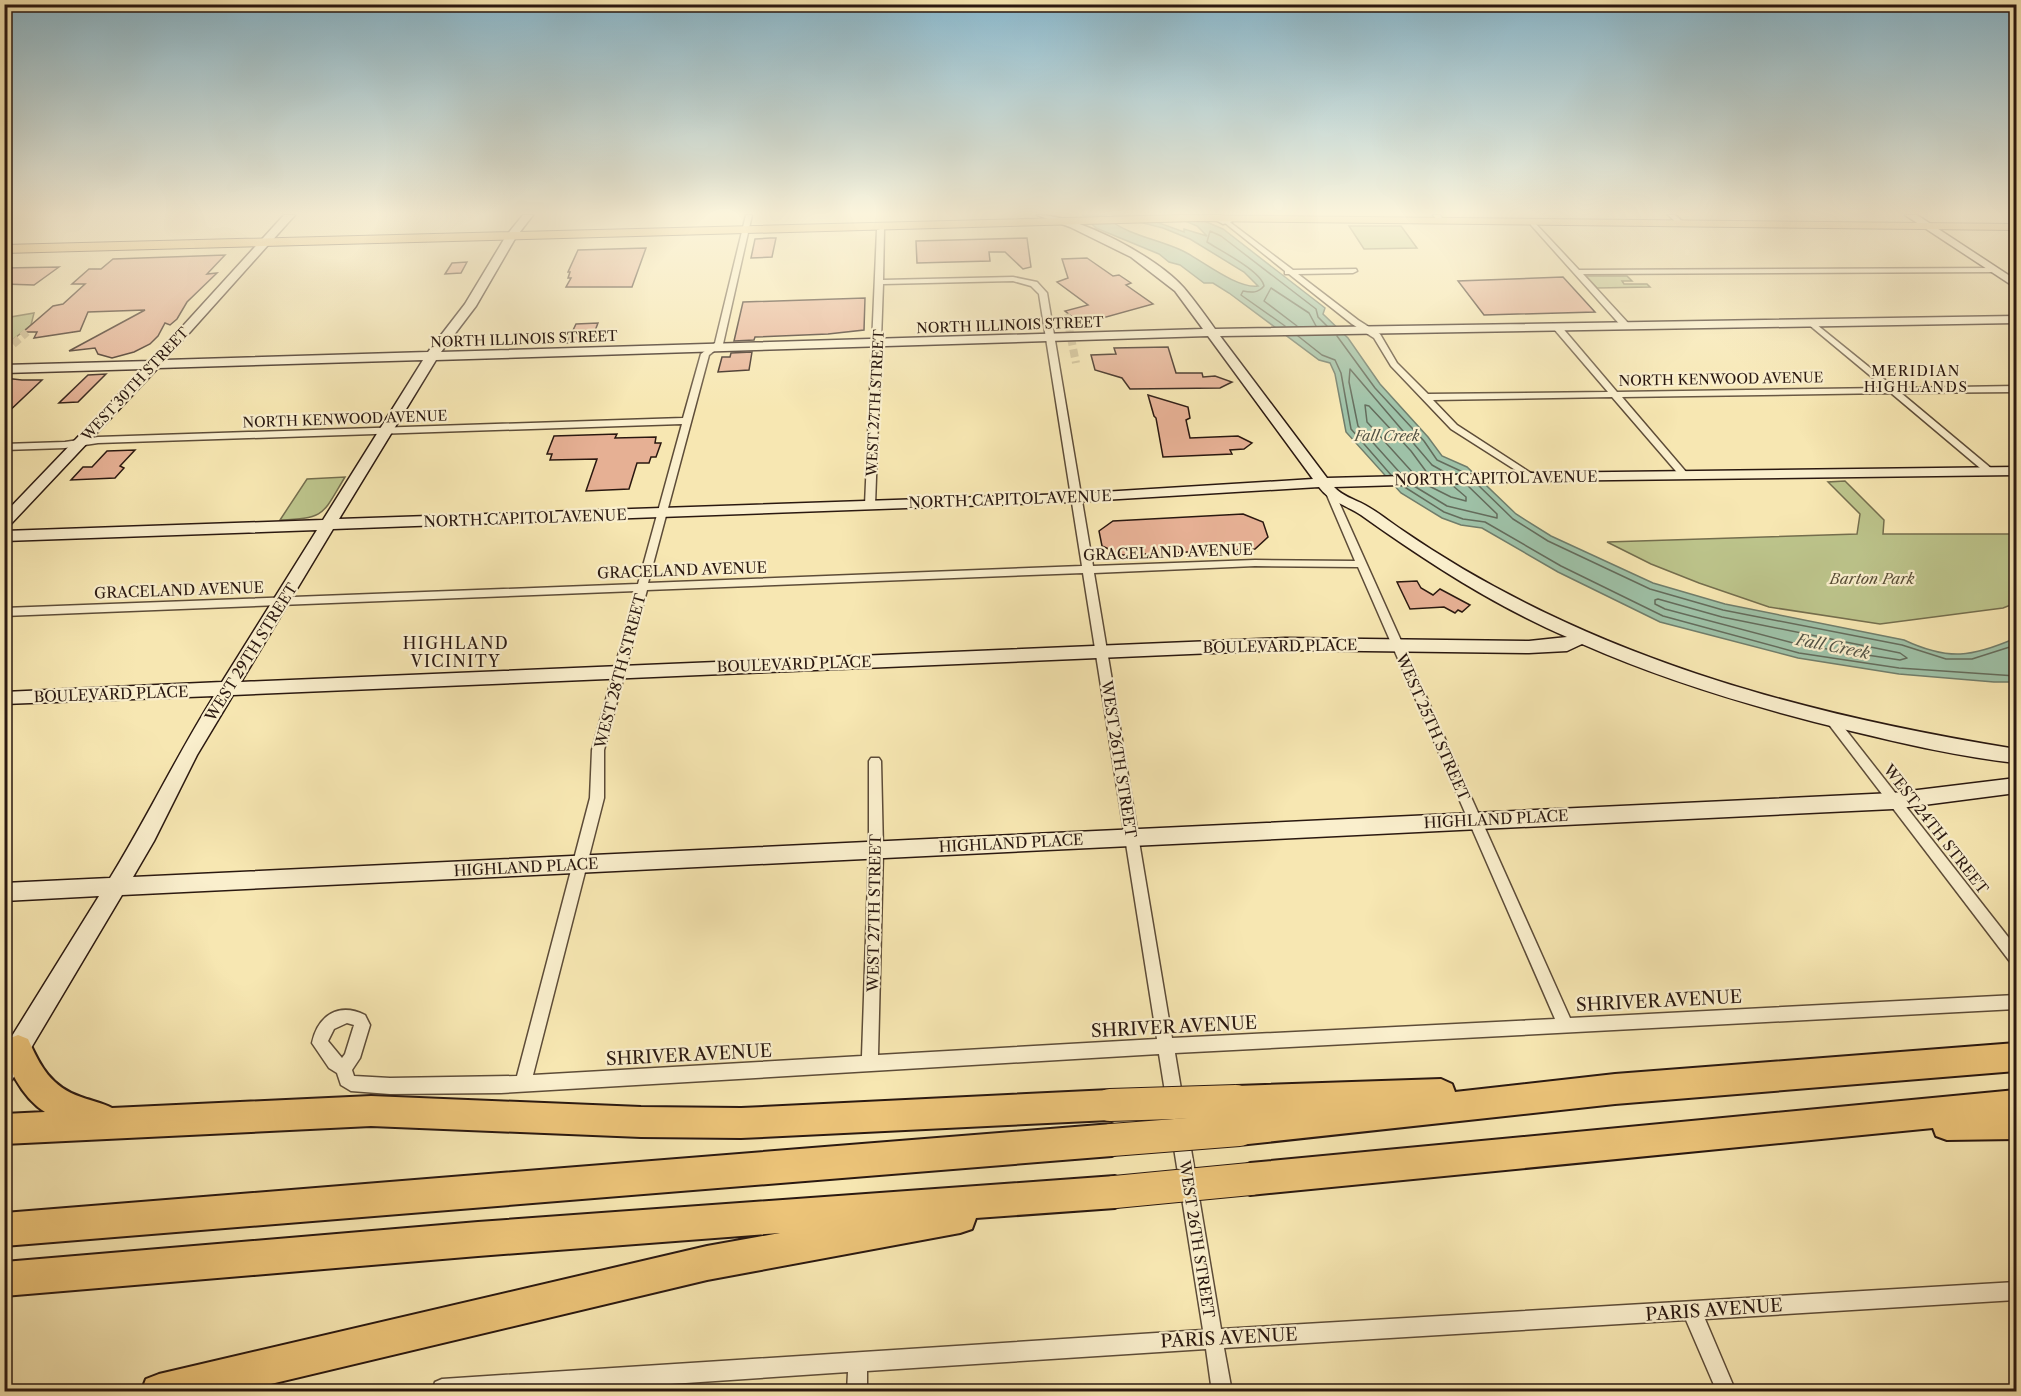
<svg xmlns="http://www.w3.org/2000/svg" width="2021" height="1396" font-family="'Libre Caslon Text',serif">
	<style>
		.green { fill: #bdc58c; stroke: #746e4e; stroke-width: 1.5 }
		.water { fill: #9ec1a7; stroke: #707d6b; stroke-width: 1.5 }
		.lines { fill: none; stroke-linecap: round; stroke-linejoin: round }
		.shore { stroke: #646c5c; stroke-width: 1.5 }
		.building { fill: #e6b094; stroke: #2a1810; stroke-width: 1.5 }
		.street-tunnel { stroke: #cebe92; stroke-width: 8; stroke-dasharray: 8 4; stroke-linecap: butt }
		.street-casing { stroke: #5d4c38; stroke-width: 3 }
		.secondary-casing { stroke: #2a1810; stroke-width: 3 }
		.primary-casing { stroke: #2a1810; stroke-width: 2 }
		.highway-casing { stroke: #2a1810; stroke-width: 4 }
		.street { fill: #faefcd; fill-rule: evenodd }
		.secondary { fill: #faefcd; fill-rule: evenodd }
		.primary { fill: #ecc479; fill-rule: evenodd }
		.highway { fill: #ecc479; fill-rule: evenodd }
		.highway-bridge-casing { stroke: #2a1810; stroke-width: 34; stroke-linecap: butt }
		.highway-bridge { stroke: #ecc479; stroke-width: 32 }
		.labels { text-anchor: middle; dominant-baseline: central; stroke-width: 4.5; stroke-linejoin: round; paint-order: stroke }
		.far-street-label { font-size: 14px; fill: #2a1810; stroke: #faefcd }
		.far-neighbourhood-label { font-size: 14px; letter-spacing: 1.5px; fill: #2a1810; stroke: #faefcd }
		.far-water-label { font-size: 14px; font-style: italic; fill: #535345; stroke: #faefcd }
		.street-label { font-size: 15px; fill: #2a1810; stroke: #faefcd }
		.park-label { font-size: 15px; font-style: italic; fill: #564c35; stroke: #faefcd }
		.neighbourhood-label { font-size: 16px; letter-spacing: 1.5px; fill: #2a1810; stroke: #faefcd }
		.water-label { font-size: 16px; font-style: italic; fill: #535345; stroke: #faefcd }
		.near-street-label { font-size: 18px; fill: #2a1810; stroke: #faefcd }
	</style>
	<rect width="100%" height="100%" fill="#f7e7b2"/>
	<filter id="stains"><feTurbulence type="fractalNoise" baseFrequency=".00333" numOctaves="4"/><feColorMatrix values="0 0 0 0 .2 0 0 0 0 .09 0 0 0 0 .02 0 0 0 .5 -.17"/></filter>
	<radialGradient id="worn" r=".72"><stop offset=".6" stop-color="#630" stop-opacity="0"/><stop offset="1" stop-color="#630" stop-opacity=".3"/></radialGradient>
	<g class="green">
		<polygon points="1349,226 1401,226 1417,248 1364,249"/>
		<polygon points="1586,276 1627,276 1632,281 1622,281 1624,284 1647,284 1650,287 1597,288"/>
		<polygon points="34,313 31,325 5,346 5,318"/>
		<path d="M345,477C322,515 326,518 280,520L307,479Z"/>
		<polygon points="1845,481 1884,520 1883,534 2016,534 2016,603 2003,608 1880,624 1769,607 1699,583 1651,564 1607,542 1857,534 1860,514 1828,482"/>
	</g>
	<path class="water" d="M1083,215H1106L1107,218C1129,236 1158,239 1183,251C1203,261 1237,289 1258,286L1244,272L1190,239L1163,228L1112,215H1137L1184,232V229L1207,236L1197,226L1171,215H1190L1223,229L1325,308L1323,314L1348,338L1380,384L1428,437L1442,456L1467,467L1516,514L1551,536L1653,583L1725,604L1904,640C1949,661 1972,657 2016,638V682H1994L1899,674L1798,658L1660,622L1558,572L1482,528L1461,525L1442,518L1401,493L1346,432L1335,374L1330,363L1319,360L1229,293L1213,283H1204L1180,265L1169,262L1159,254L1096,228Z"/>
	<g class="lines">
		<g class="shore">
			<path d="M1285,326L1241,295L1243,291C1252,293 1258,293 1264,286C1261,271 1221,251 1207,242L1210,231L1221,236L1316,309L1318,317L1327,326"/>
			<polyline points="1297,326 1264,301 1271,288 1309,313 1316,326"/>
			<polyline points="1298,336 1322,355 1335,360 1341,373 1351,429 1391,475"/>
			<polyline points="1337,336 1375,388 1424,441 1437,460 1465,473"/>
			<polyline points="1414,474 1367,422 1365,405 1369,406 1411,451 1428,474"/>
			<polyline points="1402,475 1358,426 1349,382 1350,369 1432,465 1448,474"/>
			<polyline points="1477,484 1513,519 1548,541 1650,589 1723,610 1902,645 1946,659 1972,659 2016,645"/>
			<polyline points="1403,486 1444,512 1463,519 1485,522 1561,566 1663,616 1799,653 1899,668 2016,676"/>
			<polyline points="1414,486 1447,506 1497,518 1497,514 1466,484"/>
			<polyline points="1429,486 1451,497 1466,501 1466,497 1452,485"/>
			<polygon points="1658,599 1722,617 1900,653 1907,658 1900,660 1801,645 1665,609 1655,604 1655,600"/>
		</g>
	</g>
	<g class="building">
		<polygon points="770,238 776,238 772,257 751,258 755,239"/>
		<polygon points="1027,238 1031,267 1023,269 1005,252 989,252 990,261 917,263 916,241"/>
		<polygon points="646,248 632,287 566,287 571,278 568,278 570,272 568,272 578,250"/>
		<polygon points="225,255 207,274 217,273 187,302 177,319 170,325 165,323 158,336 150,344 134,352 112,358 98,354 95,348 69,351 145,310 88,312 80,331 34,338 37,332 23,332 53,306 63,304 85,284 72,284 89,269 101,269 113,259"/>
		<polygon points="1087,258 1113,276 1119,275 1131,283 1126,285 1153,304 1081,324 1065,311 1088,305 1057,282 1068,278 1062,259"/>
		<polygon points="467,262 461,273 445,274 452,263"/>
		<polygon points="59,267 34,285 4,284 4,268"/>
		<polygon points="1563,277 1595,312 1484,315 1458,281"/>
		<polygon points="865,298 864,330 828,334 755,337 754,340 734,341 743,302"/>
		<polygon points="598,323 591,341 567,343 576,324"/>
		<polygon points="1168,347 1176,373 1202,373 1203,377 1215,376 1232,382 1220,388 1130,389 1122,378 1095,370 1091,355 1116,354 1114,348"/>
		<polygon points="752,352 749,370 718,372 722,357 730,357 731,353"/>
		<polygon points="106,374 78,402 59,403 88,375"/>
		<polygon points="4,378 22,380 42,380 4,416"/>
		<polygon points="1148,395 1188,407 1190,418 1186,420 1190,438 1238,436 1252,443 1244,449 1230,450 1232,454 1163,457 1156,418 1154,416"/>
		<polygon points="617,434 615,438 656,437 655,443 661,443 656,457 651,457 649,463 637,463 629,489 586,491 597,459 550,460 552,454 547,454 554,436"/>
		<polygon points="135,450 120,466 124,468 115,478 71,480 83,467 92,467 107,451"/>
		<polygon points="1243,514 1263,522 1268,537 1255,549 1122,555 1102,546 1099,531 1113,521"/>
		<polygon points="1417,581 1421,588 1433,595 1440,589 1470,605 1462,612 1458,610 1455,613 1444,607 1410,609 1397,582"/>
	</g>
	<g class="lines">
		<g class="street-tunnel">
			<polyline points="1071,317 1067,318 1076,363"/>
			<polyline points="4,352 27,332"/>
		</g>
		<defs>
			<g id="street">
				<path d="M746,215H752L723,344L709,355L648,583L1082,566L1039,294L1031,286L1013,281L883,284L875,505L870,508L865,505L877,230L884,228L883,280L1013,277L1037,282L1047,293L1093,566L1255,560L1355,561L1326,493L1328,491H1334L1570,1018L2016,995V1009L1175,1053L1221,1329L2016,1282V1300L1705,1319L1736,1392H1717L1686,1320L1224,1348L1232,1392H1212L1206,1349L867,1371V1392H847L848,1372L551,1392H432L435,1382L442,1379L1203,1330L1159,1054L501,1093L390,1094L351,1091L341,1085L337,1073L329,1068L312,1043C318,1015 339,1002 365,1015L370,1025L360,1058L352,1070L354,1076L390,1078L517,1076L590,798L592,750L636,591L4,616V608L638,584L682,424L98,443L65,448L4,450V444L65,442L98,437L683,418L701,354L715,343ZM1255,566L1358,567L1555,1019L1172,1038L1094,573ZM1083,573L1157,1039L878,1055L883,850L881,761L879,758H871L869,761V850L862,1056L533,1075L604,798V750L647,590ZM347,1023L354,1025L345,1054L342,1058L328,1041L334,1029Z"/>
				<polygon points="1433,215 1440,215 1443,220 1438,221"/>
				<polygon points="1668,215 1675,215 1683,222 1677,223"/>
				<polygon points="1227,220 1293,270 1356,269 1357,271 1353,273 1298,274 1358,320 1380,334 1397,363 1428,394 1608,392 1554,329 1554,325 1560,325 1617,392 1885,388 1808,324 1807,322 1811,320 1895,388 2016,386 2016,392 1901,393 1992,469 1992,473 1986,473 1891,393 1622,397 1687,473 1687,477 1681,477 1612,397 1433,400 1457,425 1534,475 1536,477 1531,480 1451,429 1391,366 1374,338 1352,324 1289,274 1285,274 1285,271 1225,223 1225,221"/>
				<polygon points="1531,223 1535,223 1579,270 1995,268 1999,270 1995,272 1583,274 1629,324 1630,326 1626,328 1623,328 1531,225"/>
				<polygon points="1831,715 1835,716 2016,947 2016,964 2011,963 1827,722 1825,719"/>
			</g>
			<g id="secondary">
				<path d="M284,215H295L165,360L428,352L465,304L506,236L523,215H533L516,237L476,306L441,352L1203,329L1175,291L1131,257L1070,227L1037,215C1078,215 1157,257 1184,288C1195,301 1205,315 1215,329L2016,316V323L1220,336L1327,478L1531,473L2016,467V475L1531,481L1334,487C1342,496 1354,499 1365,505C1378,512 1390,522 1402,530C1585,656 1799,714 2016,749V763C1961,757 1905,744 1851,731C1760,709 1668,682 1582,644L1567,651L1529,653L1285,650L233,695L197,755L154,841L133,877L1893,793L2016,778V793L1893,809L122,895L12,1080L4,1083V1049L99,896L4,901V883L110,878C147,818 177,755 214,696L4,704V692L222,682L317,530L4,541V531L323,520L423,360L158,368L9,526L4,528V514L143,369L4,373V365L151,361ZM1208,336L1313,479L1070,494L339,519L436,360ZM1319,487C1330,502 1346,505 1361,515C1427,562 1493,605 1567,637L1529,641L1285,638L241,682L333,529L1070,502Z"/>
				<polygon points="1206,215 1220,215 1232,222 1223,224"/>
				<polygon points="1905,215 1917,215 2016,280 2016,288"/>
			</g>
			<polygon id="primary" points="1182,215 2016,224 2016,230 1197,221 4,253 4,245"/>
			<g id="highway">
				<path d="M18,1035L28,1039C40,1066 51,1087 81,1097C92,1101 103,1103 112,1108L371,1096L641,1107L741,1108L1110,1090L1121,1094L1125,1105L1121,1116L1110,1120L741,1138L641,1137L371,1126L4,1144V1114L45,1112C25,1100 0,1063 8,1039Z"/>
				<polygon points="2016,1043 2016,1071 1615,1104 1239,1145 1228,1141 1224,1130 1228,1119 1236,1116 1225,1111 1221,1101 1225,1091 1236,1086 1441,1079 1452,1084 1455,1092 1615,1074"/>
				<polygon points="2016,1090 2016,1139 1947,1140 1936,1136 1933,1128 1250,1195 1239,1190 1234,1179 1239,1168 1250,1163"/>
				<polygon points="1112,1124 1123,1129 1128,1140 1123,1151 1112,1156 4,1246 4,1213"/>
				<polygon points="1115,1176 1126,1181 1131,1192 1126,1203 1115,1208 976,1218 972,1229 960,1233 707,1280 237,1392 141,1392 146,1379 159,1374 707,1246 780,1233 478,1256 4,1296 4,1262 478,1222"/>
			</g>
		</defs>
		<use href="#street" class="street-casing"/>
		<use href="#secondary" class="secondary-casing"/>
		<use href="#primary" class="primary-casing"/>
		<use href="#highway" class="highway-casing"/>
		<use href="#street" class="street"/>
		<use href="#secondary" class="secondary"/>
		<use href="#primary" class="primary"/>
		<use href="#highway" class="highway"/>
		<defs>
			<g id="highway-bridge">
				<polyline points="1110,1105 1236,1101"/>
				<polyline points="1112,1140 1239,1130"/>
				<polyline points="1115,1192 1250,1179"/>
			</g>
		</defs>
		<use href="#highway-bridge" class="highway-bridge-casing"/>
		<use href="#highway-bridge" class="highway-bridge"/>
	</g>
	<linearGradient id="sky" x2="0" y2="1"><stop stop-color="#8ab9ce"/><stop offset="0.52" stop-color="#fbf4dc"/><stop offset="1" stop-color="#fbf4dc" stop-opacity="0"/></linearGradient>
	<rect width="2021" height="410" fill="url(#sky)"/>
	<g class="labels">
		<g class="far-street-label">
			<text transform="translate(1010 325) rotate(-2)">NORTH ILLINOIS STREET</text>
			<text transform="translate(524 339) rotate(-2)">NORTH ILLINOIS STREET</text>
			<text transform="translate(1721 379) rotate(-1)">NORTH KENWOOD AVENUE</text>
			<text transform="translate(135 384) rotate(-47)">WEST 30TH STREET</text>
			<text transform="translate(875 403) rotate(-87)">WEST 27TH STREET</text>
			<text transform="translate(345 419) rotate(-2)">NORTH KENWOOD AVENUE</text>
		</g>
		<g class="far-neighbourhood-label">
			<text x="1916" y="371">MERIDIAN<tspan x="1916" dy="16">HIGHLANDS</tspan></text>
		</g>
		<g class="far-water-label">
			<text x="1387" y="436">Fall Creek</text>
		</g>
		<g class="street-label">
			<text transform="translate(1496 478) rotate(-1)">NORTH CAPITOL AVENUE</text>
			<text transform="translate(1010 499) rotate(-2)">NORTH CAPITOL AVENUE</text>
			<text transform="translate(525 518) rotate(-2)">NORTH CAPITOL AVENUE</text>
			<text transform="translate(1168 552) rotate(-2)">GRACELAND AVENUE</text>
			<text transform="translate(682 570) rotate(-2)">GRACELAND AVENUE</text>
			<text transform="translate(179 590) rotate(-2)">GRACELAND AVENUE</text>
			<text transform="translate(1280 646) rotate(-1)">BOULEVARD PLACE</text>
			<text transform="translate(251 652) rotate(-58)">WEST 29TH STREET</text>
			<text transform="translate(794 664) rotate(-2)">BOULEVARD PLACE</text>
			<text transform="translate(620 671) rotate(-75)">WEST 28TH STREET</text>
			<text transform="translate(111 694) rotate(-2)">BOULEVARD PLACE</text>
			<text transform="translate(1433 727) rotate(66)">WEST 25TH STREET</text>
			<text transform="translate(1119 759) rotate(81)">WEST 26TH STREET</text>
			<text transform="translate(1496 819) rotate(-3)">HIGHLAND PLACE</text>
			<text transform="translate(1936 829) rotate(52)">WEST 24TH STREET</text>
			<text transform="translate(1011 843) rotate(-3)">HIGHLAND PLACE</text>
			<text transform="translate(526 867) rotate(-3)">HIGHLAND PLACE</text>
			<text transform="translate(874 913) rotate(-89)">WEST 27TH STREET</text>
			<text transform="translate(1197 1239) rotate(81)">WEST 26TH STREET</text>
		</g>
		<g class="park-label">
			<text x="1872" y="578">Barton Park</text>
		</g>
		<g class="neighbourhood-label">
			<text x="456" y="643">HIGHLAND<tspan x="456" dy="18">VICINITY</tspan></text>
		</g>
		<g class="water-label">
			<text transform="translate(1833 646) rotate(11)">Fall Creek</text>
		</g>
		<g class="near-street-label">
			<text transform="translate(1659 1001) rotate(-3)">SHRIVER AVENUE</text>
			<text transform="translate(1174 1027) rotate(-3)">SHRIVER AVENUE</text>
			<text transform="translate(689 1055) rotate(-3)">SHRIVER AVENUE</text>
			<text transform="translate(1714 1310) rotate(-4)">PARIS AVENUE</text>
			<text transform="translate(1229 1338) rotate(-3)">PARIS AVENUE</text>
		</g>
	</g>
	<rect width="2021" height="1396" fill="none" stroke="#f7e7b2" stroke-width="24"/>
	<rect x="6" y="6" width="2009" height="1384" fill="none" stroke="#2a1810" stroke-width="3"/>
	<rect x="12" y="12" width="1997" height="1372" fill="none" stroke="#2a1810" stroke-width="1.5"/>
	<rect width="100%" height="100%" filter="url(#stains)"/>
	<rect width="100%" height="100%" fill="url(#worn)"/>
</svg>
